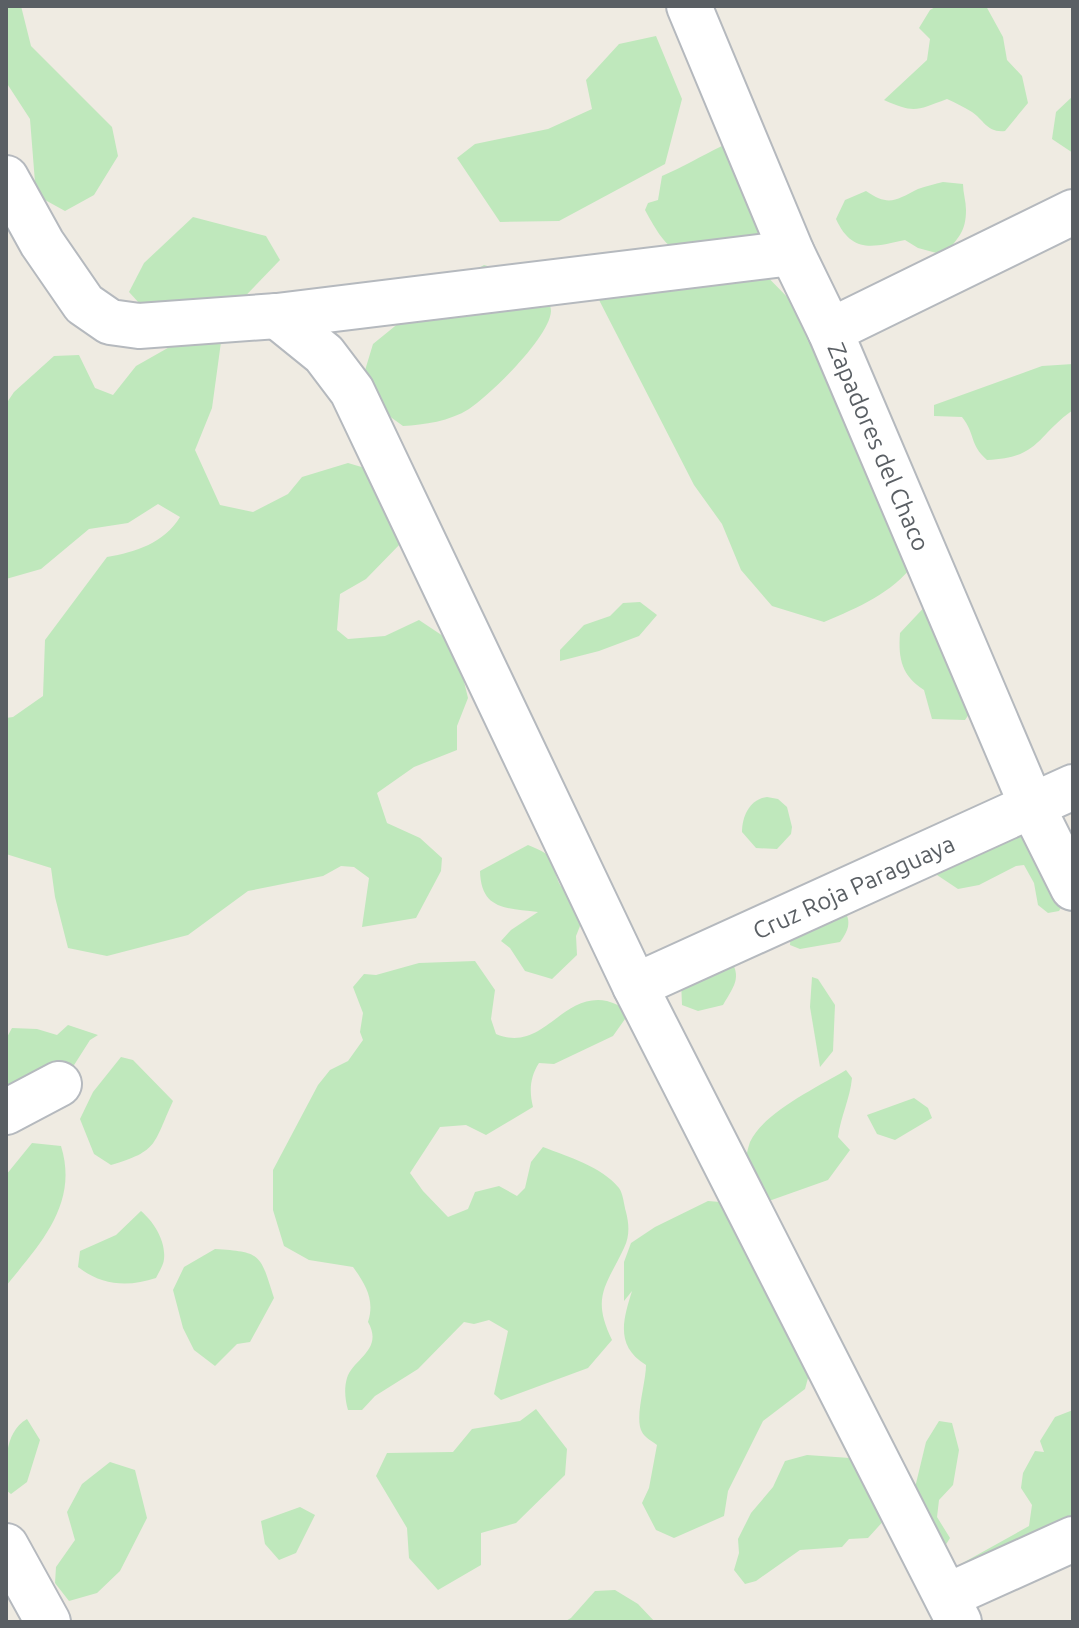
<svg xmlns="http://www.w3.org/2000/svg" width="1079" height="1628" font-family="Ubuntu,sans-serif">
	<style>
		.green { fill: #bfe8bc }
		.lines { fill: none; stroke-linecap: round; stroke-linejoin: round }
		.street-casing { stroke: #b5b9be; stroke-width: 48 }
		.street { stroke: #fff; stroke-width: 44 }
		.labels { text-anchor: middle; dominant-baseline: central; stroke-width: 8; stroke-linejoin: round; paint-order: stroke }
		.street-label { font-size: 24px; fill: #5a5f64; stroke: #fff }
	</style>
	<rect width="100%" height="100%" fill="#efebe2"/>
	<g class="green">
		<polygon points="6,6 21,6 31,46 112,127 118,156 94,195 65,211 36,195 30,119 6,82"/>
		<path d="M937,6H986L1003,37L1007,60L1022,76L1028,103L1005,131C987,133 984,120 972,112C964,107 956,103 947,99C917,110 915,114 884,100L927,60L930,39L919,28L930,10Z"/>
		<polygon points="656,36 682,99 665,164 559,221 500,222 457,158 475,144 548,129 592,109 586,80 619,44"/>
		<polygon points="1073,96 1073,153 1052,139 1056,112"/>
		<path d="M722,146L745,161L769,224L728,257C675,251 672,260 645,210L648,203L658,200L662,176C683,167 701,156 722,146Z"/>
		<path d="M943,182L963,184C963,193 966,201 966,210C966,232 958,238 944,255L918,248L905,240C873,247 852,254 836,219L845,200L866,191C889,207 896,200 918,189C926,186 935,184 943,182Z"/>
		<polygon points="193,217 266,236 280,260 228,314 150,315 129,292 144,263"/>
		<path d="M753,262L796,306L915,563C891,594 859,607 824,622L772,606L741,570L722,524L694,485L597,296Z"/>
		<path d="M484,265L513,273L533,272C539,283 551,300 551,311C550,337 490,395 469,409C450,421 424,425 403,426L385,413L363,377L373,344L437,292Z"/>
		<path d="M203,328L221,342L212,408L195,450L220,505L253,512L288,494L302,477L348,463L375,471L403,541L366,579L340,594L337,630L348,639L385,636L419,620L455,644L468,698L457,726V750L414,767L377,793L387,823L420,838L442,858L441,871L416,918L362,927L369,878L354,867L341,866L323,876L248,891L188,935L107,956L68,948L55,897L51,868L6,854V718L13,717L43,696L45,640L107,557C136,552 164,543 180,517L158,504L128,523L89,529L41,569L6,579V404L14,392L54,356L79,355L95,388L113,395L136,366Z"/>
		<path d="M1073,364V410C1036,436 1040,458 987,460C969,444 976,435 962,417L934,416V405L1042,366Z"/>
		<path d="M932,599L986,689L965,720L932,719L924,690C902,676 898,659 900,633Z"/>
		<polygon points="640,602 657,615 639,636 599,651 560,661 560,650 584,625 610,616 623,603"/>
		<path d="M767,797L778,799L787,807L792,827L791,834L777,849L756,848L742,832C742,816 750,799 767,797Z"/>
		<polygon points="1032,806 1070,892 1059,911 1048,913 1038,905 1034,883 1024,865 1016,866 979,885 958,889 934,873"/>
		<path d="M528,845C559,858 548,856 559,883C562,890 572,896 578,901L582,921L576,936L577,955L552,979L525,971L510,948L501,941L511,930L538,912C506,908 481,910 480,871Z"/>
		<path d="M844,910C852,922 848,931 840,942L800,949L790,945L791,928Z"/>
		<path d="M726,953C743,976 736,983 723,1005L698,1011L682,1005L681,981Z"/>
		<path d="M475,961L495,990L491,1019L496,1034C543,1054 561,992 607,1001C615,1003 623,1008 630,1012L613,1036L554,1064L539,1063C530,1077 529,1091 533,1107L486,1135L466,1125L440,1127L410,1173L423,1191L448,1217L468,1209L475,1192L499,1186L517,1196L525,1188L531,1162L543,1147C568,1157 601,1166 619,1188C623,1193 624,1205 626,1212C629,1224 630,1236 624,1248C606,1286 591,1297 612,1340L588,1368L501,1400L494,1394L508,1331L489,1320L474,1324L464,1322L418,1369L375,1396L362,1410H348C345,1400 344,1388 347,1378C353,1359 384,1350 368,1322C375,1300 366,1285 353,1267L309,1260L284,1246L273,1210V1170L318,1085L330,1070L348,1061L363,1040L360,1032L363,1013L353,987L364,974L376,975L419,963Z"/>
		<polygon points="812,977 818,979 835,1005 833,1051 820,1067 810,1007"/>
		<polygon points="68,1025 98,1035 90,1040 69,1073 6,1102 6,1039 12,1028 37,1029 57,1035"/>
		<path d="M121,1057L133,1060L173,1101C153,1144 159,1151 111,1165L94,1154L80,1119L93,1092Z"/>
		<path d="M846,1070L852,1078C850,1099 841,1115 838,1137L850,1150L828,1180L766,1202L744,1167C746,1159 747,1150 750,1142C764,1112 818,1087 846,1070Z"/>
		<polygon points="914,1098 928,1108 932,1118 895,1140 877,1134 867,1115"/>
		<path d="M32,1143L61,1146C79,1204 40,1244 6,1286V1175Z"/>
		<path d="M708,1201L732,1203L811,1367L805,1389L763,1421L728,1491L724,1516L674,1538L656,1530L642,1503L649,1488L657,1445C652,1441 644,1437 642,1432C634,1419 646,1383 646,1365C615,1346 623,1320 632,1291L624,1301V1262L631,1243L655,1227Z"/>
		<path d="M141,1211C154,1222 166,1241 164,1259C164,1264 159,1272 156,1278C129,1287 102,1286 78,1267L80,1251L116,1235Z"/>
		<path d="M215,1249C262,1252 260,1254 274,1298L250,1342L237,1344L215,1366L194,1350L183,1328L173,1290L184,1267Z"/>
		<polygon points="536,1409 567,1449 565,1475 516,1523 481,1533 481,1565 438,1590 409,1558 407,1528 376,1476 387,1453 453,1452 472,1429 520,1421"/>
		<polygon points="1073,1410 1073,1522 960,1584 959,1565 1029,1526 1032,1505 1021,1488 1023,1473 1035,1451 1044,1452 1040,1441 1055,1417"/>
		<path d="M27,1419L40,1440L27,1482L11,1494L6,1490C6,1466 3,1433 27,1419Z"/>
		<polygon points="939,1421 952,1423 959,1450 953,1485 939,1500 937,1517 950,1538 945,1546 912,1500 926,1442"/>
		<polygon points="807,1455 850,1458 887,1517 868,1538 849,1539 842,1547 800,1550 756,1581 745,1584 734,1570 739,1553 738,1539 751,1513 773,1487 785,1461"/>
		<polygon points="110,1462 135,1470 147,1518 120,1571 97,1593 69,1601 55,1583 56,1567 75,1540 67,1512 82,1484"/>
		<polygon points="300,1507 315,1515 296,1553 279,1560 265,1544 261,1521"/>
		<polygon points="615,1590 638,1604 655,1622 564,1622 571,1618 595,1591"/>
	</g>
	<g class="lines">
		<defs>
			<g id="street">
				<path id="s1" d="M689,6L792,253L830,331L1032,806L1073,888"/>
				<polyline points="6,178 42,243 84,304 110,322 139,326 277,316 792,253"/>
				<polyline points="277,316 324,354 352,391 635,986 959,1622"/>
				<polyline points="830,331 1073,212"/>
				<path id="s2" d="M635,986L1073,787"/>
				<polyline points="6,1112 59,1084"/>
				<polyline points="6,1546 48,1622"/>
				<polyline points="947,1596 1073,1539"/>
			</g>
		</defs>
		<use href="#street" class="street-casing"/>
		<use href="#street" class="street"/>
	</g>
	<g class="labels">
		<g class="street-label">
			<text stroke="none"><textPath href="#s1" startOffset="480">Zapadores del Chaco</textPath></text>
			<text stroke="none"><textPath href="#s2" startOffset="240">Cruz Roja Paraguaya</textPath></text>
		</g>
	</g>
	<rect width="1079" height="1628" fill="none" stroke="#5a5f64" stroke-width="16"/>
</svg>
